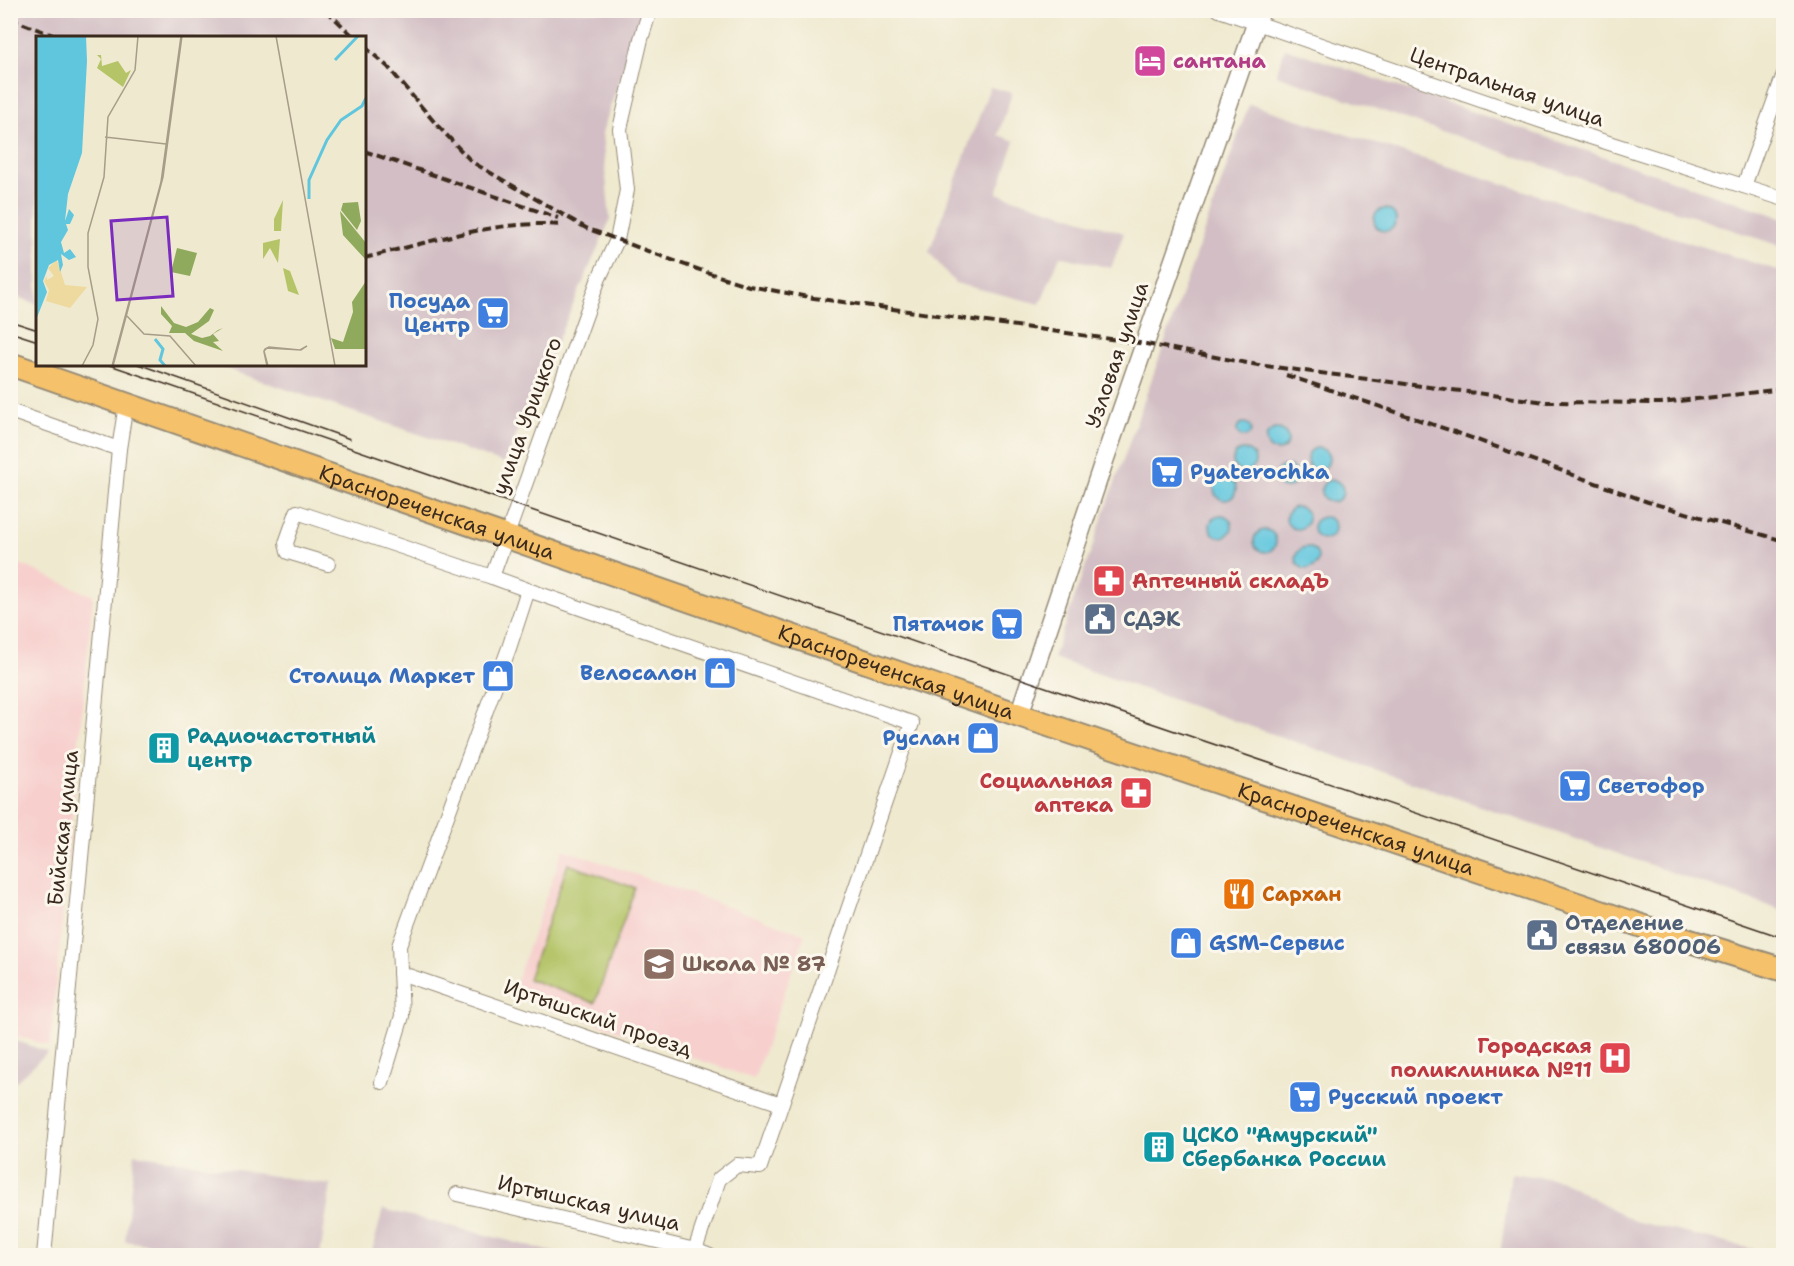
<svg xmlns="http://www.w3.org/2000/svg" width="1794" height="1266" font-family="'Shantell Sans',sans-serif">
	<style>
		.built { fill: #f7d0ce }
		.industrial { fill: #d2bec4 }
		.green { fill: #b4c467; stroke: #787742; stroke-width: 1.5 }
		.water { fill: #60c6de; stroke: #4e787e; stroke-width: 1.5 }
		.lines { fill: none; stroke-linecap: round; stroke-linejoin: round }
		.minor-casing { stroke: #958a76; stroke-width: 16 }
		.tertiary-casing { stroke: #958a76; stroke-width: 21 }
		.primary-casing { stroke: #958a76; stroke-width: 26 }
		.minor { stroke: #fff; stroke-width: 14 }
		.tertiary { stroke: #fff; stroke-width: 18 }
		.primary { stroke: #f5c16b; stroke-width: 22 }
		.tram { stroke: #3b2a1e; stroke-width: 1.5 }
		.rail { stroke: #3b2a1e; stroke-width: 4; stroke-dasharray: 9 4.5; stroke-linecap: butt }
		.labels { text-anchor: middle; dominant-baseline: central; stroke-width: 6; stroke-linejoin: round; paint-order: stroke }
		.hotel-label { font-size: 21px; font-weight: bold; fill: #b23c85; stroke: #fbf7ec; text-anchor: start }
		.street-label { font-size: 21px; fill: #3b2a1e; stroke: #fbf7ec }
		.shop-label { font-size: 21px; font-weight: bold; fill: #366cbe; stroke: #fbf7ec; text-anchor: end }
		.health-label { font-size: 21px; font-weight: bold; fill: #be3a42; stroke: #fbf7ec; text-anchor: end }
		.service-label { font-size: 21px; font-weight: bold; fill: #4e5e75; stroke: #fbf7ec; text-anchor: start }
		.culture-label { font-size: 21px; font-weight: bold; fill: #0d838f; stroke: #fbf7ec; text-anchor: start }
		.food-label { font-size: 21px; font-weight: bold; fill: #c56008; stroke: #fbf7ec; text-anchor: start }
		.education-label { font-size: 21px; font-weight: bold; fill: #785e54; stroke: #fbf7ec; text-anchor: start }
		.inset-river { fill: none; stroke: #60c6de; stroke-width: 3 }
		.inset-road { fill: none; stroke: #a79d88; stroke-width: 1.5 }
		.view { fill: #7b2cbf; fill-opacity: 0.15; stroke: #7b2cbf; stroke-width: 3 }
		.inset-edge { fill: none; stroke: #3b2a1e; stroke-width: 3 }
	</style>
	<rect width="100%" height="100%" fill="#fbf7ec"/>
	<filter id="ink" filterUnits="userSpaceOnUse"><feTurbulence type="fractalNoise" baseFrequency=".0167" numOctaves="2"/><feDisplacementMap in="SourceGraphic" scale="12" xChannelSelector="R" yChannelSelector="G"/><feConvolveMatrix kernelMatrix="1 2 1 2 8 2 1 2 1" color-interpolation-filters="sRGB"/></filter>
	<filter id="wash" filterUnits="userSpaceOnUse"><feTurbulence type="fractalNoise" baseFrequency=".008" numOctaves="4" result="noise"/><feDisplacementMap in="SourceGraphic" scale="24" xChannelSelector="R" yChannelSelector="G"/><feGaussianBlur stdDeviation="1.35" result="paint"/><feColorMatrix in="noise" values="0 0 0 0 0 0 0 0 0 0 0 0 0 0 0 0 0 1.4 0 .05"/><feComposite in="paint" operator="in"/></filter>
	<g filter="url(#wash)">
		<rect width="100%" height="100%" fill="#efe9cf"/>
		<g class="built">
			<polygon points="11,560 93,596 50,1046 11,1034"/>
			<polygon points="563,849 805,934 754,1079 512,994"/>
		</g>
		<g class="industrial">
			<polygon points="11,10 642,11 602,133 610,220 504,463 215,365 364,364 364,38 38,38 37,304 11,295"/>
			<polygon points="1285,48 1783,218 1783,247 1276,75"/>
			<polygon points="990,87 1012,93 998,135 1015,141 997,193 1124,233 1111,268 1060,256 1040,304 955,283 929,252"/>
			<polygon points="1249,104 1783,272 1783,911 1053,658"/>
			<polygon points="11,1039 48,1052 11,1086 10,1040"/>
			<polygon points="135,1154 331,1185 320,1255 215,1255 125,1241"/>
			<polygon points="1511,1173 1560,1180 1634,1221 1756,1250 1757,1255 1500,1255"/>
			<polygon points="383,1209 564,1255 371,1255"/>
		</g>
		<polygon class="green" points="568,864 635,888 595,1003 528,979"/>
		<g class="water">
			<circle cx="1385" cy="220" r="11"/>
			<circle cx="1244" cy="430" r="7"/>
			<circle cx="1277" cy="440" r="11"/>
			<circle cx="1318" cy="459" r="11"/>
			<circle cx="1244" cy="461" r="11"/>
			<circle cx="1286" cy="477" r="11"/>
			<circle cx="1225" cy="489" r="11"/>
			<circle cx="1332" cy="491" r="11"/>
			<circle cx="1297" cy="518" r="11"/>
			<circle cx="1221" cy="526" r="11"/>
			<circle cx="1324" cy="528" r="11"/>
			<circle cx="1265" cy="541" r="11"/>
			<circle cx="1307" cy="558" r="11"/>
		</g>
	</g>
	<g filter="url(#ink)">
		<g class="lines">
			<defs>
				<g id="minor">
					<polyline points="1219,10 1562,128 1784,199"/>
					<polyline points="1744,186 1784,74"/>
					<polyline points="10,411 119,449"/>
					<polyline points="328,564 288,552 286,543 297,512 492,577"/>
					<polyline points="528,590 912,723 760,1167 737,1165 719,1179 695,1250"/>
					<polyline points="400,973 781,1104"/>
					<polyline points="382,1082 402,1016 399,946 509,648 528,590 492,577 599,278 617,240 627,190 620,129 641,39 650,10"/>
					<polyline points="457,1194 695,1250 710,1256"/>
					<polyline points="44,1256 119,449 126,404"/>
				</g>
				<polyline id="tertiary" points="1019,715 1104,461 1261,10"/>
				<g id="primary">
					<path id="s1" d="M10,364L1019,715L1654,930L1784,970"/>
				</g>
			</defs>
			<use href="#minor" class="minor-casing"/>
			<use href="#tertiary" class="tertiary-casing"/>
			<use href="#primary" class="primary-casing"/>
			<use href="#minor" class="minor"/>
			<use href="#tertiary" class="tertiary"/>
			<use href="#primary" class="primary"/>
			<g class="tram">
				<polyline points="10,321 38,330"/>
				<polyline points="10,332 38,341"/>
				<polyline points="107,364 1060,692 1784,938"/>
				<polyline points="138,364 350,439"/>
			</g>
			<g class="rail">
				<polyline points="326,10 355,38"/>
				<polyline points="10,19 61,38"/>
				<polyline points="364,46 388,67 436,124 472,162 586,228 688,266 749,286 814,298 1146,344 1258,365 1546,402 1661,403 1784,389"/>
				<polyline points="364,151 558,218"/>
				<path d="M364,258C428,243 496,219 562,225"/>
				<polyline points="1286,375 1455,432 1648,502 1784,541"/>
			</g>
		</g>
	</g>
	<defs>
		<symbol id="hotel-square" viewBox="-11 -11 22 22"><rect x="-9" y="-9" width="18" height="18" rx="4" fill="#d1479c" stroke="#fbf7ec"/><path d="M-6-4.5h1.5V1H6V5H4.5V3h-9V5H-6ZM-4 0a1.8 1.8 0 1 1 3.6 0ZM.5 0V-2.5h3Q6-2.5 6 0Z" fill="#fff"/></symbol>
		<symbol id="supermarket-square" viewBox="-11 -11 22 22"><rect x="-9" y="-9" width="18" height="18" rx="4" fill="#3f7fe0" stroke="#fbf7ec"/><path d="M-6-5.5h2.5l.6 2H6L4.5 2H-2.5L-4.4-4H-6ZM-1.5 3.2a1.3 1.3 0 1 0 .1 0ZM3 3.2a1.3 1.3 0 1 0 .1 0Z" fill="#fff"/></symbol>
		<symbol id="pharmacy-square" viewBox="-11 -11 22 22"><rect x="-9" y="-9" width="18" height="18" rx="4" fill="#e0444e" stroke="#fbf7ec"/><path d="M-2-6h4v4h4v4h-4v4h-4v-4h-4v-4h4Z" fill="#fff"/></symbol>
		<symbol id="civic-square" viewBox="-11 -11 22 22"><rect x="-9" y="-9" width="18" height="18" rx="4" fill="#5c6f8a" stroke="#fbf7ec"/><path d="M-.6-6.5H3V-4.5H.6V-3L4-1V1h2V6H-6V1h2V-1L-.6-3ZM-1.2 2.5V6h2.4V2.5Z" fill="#fff"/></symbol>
		<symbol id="shop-square" viewBox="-11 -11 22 22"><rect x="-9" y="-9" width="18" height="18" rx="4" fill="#3f7fe0" stroke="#fbf7ec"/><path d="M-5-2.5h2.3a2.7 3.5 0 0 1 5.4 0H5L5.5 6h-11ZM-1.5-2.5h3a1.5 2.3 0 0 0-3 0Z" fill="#fff"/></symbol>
		<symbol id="building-square" viewBox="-11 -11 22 22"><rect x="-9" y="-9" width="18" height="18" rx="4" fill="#0f9aa8" stroke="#fbf7ec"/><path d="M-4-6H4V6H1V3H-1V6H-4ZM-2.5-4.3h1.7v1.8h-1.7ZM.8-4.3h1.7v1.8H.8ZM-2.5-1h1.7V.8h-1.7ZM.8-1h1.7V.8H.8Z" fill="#fff"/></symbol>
		<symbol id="restaurant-square" viewBox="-11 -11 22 22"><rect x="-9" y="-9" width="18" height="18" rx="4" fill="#e8710a" stroke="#fbf7ec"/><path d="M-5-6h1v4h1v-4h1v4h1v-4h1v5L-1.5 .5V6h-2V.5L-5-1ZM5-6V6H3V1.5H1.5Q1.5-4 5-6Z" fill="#fff"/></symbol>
		<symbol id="school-square" viewBox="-11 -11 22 22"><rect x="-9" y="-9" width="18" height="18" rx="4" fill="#8d6e63" stroke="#fbf7ec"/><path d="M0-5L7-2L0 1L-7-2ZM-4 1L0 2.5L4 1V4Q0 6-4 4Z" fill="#fff"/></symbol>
		<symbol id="hospital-square" viewBox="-11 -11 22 22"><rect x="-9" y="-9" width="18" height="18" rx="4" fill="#e0444e" stroke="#fbf7ec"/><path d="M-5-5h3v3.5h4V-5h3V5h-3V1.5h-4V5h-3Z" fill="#fff"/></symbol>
	</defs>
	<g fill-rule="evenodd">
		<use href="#hotel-square" x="1131" y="42" width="38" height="38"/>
		<use href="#supermarket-square" x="474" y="294" width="38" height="38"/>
		<use href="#supermarket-square" x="1148" y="453" width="38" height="38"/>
		<use href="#pharmacy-square" x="1090" y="562" width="38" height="38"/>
		<use href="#civic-square" x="1081" y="600" width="38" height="38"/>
		<use href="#supermarket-square" x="988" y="605" width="38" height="38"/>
		<use href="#shop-square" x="701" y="654" width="38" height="38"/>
		<use href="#shop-square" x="479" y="657" width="38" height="38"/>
		<use href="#shop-square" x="964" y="719" width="38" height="38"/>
		<use href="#building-square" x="145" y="729" width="38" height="38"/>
		<use href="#supermarket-square" x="1556" y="767" width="38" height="38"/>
		<use href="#pharmacy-square" x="1117" y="774" width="38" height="38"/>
		<use href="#restaurant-square" x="1220" y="875" width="38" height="38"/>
		<use href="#civic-square" x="1523" y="916" width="38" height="38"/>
		<use href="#shop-square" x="1167" y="924" width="38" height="38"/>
		<use href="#school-square" x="640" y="945" width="38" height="38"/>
		<use href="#hospital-square" x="1596" y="1039" width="38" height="38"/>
		<use href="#supermarket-square" x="1286" y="1078" width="38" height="38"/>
		<use href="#building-square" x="1140" y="1128" width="38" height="38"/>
	</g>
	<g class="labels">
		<g class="hotel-label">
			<text x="1173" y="61">сантана</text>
		</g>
		<g class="street-label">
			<text transform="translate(1507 87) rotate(19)">Центральная улица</text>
			<text transform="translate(1117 355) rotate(-71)">Узловая улица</text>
			<text transform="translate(527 416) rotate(-70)">улица Урицкого</text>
			<text stroke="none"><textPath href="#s1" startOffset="452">Краснореченская улица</textPath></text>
			<text stroke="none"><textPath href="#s1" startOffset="938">Краснореченская улица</textPath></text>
			<text transform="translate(63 828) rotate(-84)">Бийская улица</text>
			<text stroke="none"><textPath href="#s1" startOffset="1424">Краснореченская улица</textPath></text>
			<text transform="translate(598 1018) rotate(19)">Иртышский проезд</text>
			<text transform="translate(589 1203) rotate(13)">Иртышская улица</text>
		</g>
		<g class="shop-label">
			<text x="470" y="301">Посуда<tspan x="470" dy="24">Центр</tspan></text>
			<text x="1190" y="472" text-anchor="start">Pyaterochka</text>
			<text x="984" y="624">Пятачок</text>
			<text x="697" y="673">Велосалон</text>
			<text x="475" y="676">Столица Маркет</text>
			<text x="960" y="738">Руслан</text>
			<text x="1598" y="786" text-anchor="start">Светофор</text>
			<text x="1209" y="943" text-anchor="start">GSM-Сервис</text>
			<text x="1328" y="1097" text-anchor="start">Русский проект</text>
		</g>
		<g class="health-label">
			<text x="1132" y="581" text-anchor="start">Аптечный складЪ</text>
			<text x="1113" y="781">Социальная<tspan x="1113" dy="24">аптека</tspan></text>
			<text x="1592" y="1046">Городская<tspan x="1592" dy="24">поликлиника №11</tspan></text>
		</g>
		<g class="service-label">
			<text x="1123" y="619">СДЭК</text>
			<text x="1565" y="923">Отделение<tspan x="1565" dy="24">связи 680006</tspan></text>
		</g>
		<g class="culture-label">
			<text x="187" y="736">Радиочастотный<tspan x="187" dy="24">центр</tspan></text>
			<text x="1182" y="1135">ЦСКО "Амурский"<tspan x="1182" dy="24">Сбербанка России</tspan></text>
		</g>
		<g class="food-label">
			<text x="1262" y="894">Сархан</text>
		</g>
		<g class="education-label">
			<text x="682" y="964">Школа № 87</text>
		</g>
	</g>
	<g transform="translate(36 36)">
		<rect width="330" height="330" fill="#efe9cf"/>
		<path d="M61,19H65L66,30L82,25L90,37L95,34L87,51L61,32L65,23ZM247,164L245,195H238V183ZM244,203L242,227L234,212L227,223V207ZM247,232L254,235L263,259L252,255Z" fill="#b4c467"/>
		<path d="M322,166L325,185L321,194L305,174L307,167ZM304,175L330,207V224L307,199ZM141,212L161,217L154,240L135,236ZM330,245V313H299L295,302L307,306L317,276L316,266ZM125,270L138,287L150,291L162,286L174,272L178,274L173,285L155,298L166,302L174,300L182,294L187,292L177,298L183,305L177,306L187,315L158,305L149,297H133L136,290L125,278Z" fill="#8faa5c"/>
		<path d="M21,224L29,249L51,251L34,272L10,265L13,254L8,245L11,240V244L18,240L12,232Z" fill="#eeda9e"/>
		<path d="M0,0H50L51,25L46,117L32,158L29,185L33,173L38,179L34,188H30L32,194L25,206L28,217L34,213L40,221L33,224L25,218L27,229L24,236L22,224L13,229L7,245L11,256L0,284Z" fill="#60c6de"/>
		<path class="inset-river" d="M299,24L322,0M273,163V144L291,104L305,84L326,70L330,62M119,303L127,313L124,324L129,330"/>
		<path class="inset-road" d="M240,0L299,330M69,101L130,108M91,280L108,298L134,300L160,330M46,330L57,309L62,283L52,231V197L68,141L72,81L99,34L102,0M76,330L125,146L145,0M77,330L127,141L146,0M231,330L228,316V315L229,313L233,311L264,314L271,310L265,314L231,312L228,315L232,330"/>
		<path class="view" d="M131,181L137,260L81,264L75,185Z"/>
		<rect width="330" height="330" class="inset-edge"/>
	</g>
	<rect width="1794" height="1266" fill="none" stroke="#fbf7ec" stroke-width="36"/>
</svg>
